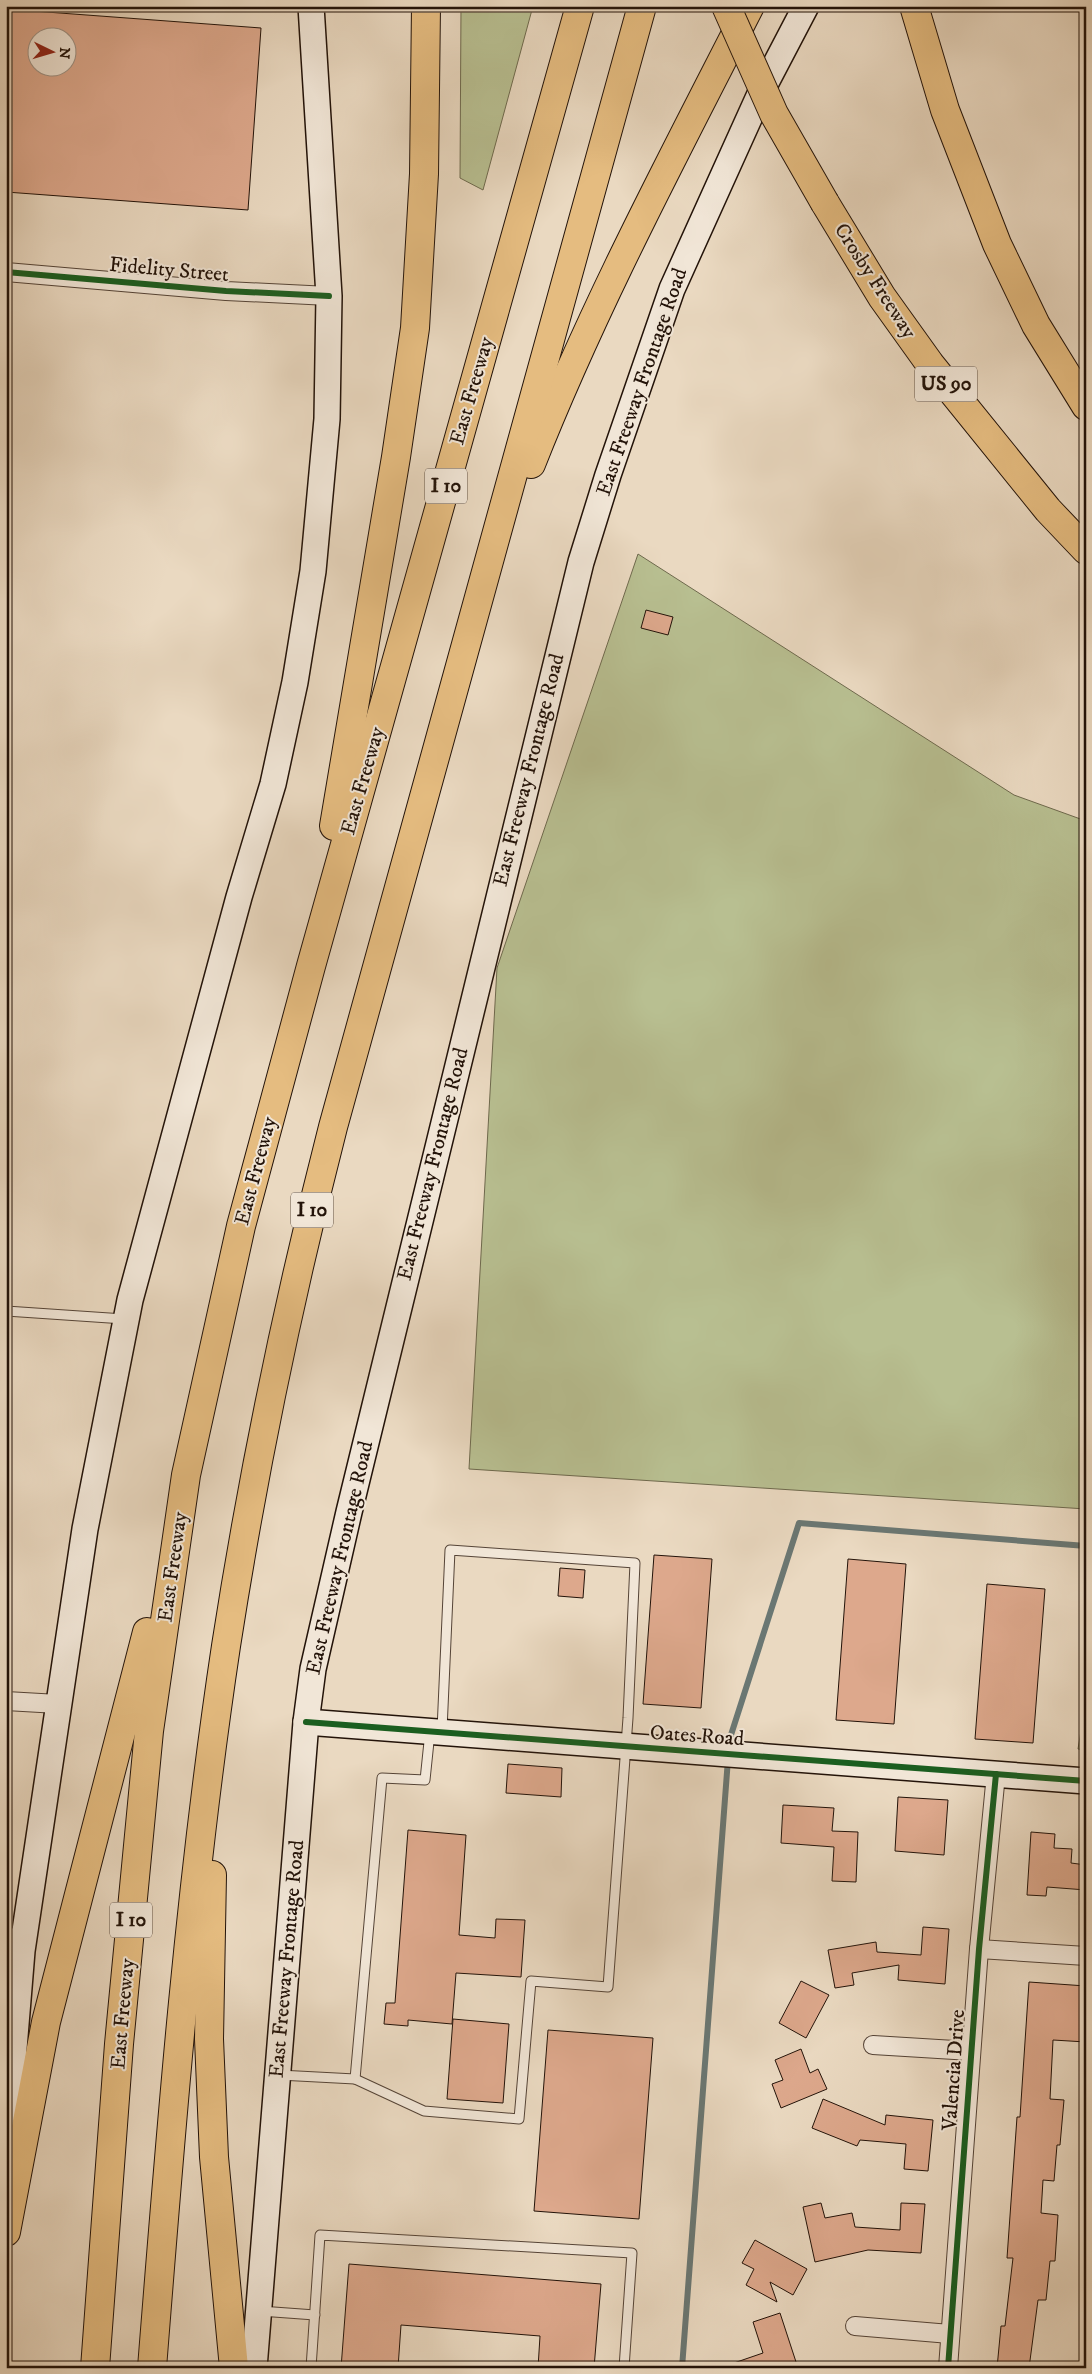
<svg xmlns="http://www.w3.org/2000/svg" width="1092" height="2374" font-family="'IM FELL DW Pica',serif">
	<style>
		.green { fill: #b8bf91; stroke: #6e694d }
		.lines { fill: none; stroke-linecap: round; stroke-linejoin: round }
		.stream { stroke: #6a7773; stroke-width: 6 }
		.building { fill: #dda88c; stroke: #231309; fill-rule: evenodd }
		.lane-casing { stroke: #554437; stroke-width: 11 }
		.street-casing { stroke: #554437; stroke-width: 20 }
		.secondary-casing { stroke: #231309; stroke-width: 28 }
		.highway-casing { stroke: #231309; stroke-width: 30 }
		.lane { stroke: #f1e6d7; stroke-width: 9 }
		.street { stroke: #f1e6d7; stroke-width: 18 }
		.secondary { stroke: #f1e6d7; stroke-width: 25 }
		.highway { stroke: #e5bc80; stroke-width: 28 }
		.highway-bridge-casing { stroke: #231309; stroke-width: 30; stroke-linecap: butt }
		.highway-bridge { stroke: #e5bc80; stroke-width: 28 }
		.cycleway-casing { stroke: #f1e6d7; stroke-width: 9 }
		.cycleway { stroke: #1b5e20; stroke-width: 6 }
		.labels { text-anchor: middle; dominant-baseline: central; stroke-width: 4; stroke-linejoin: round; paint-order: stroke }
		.shield { fill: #f1e6d7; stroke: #615247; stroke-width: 1 }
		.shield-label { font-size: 20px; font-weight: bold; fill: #231309 }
		.street-label { font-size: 21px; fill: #231309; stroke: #f1e6d7 }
	</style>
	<rect width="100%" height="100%" fill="#ead9c1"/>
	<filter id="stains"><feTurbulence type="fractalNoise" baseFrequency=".004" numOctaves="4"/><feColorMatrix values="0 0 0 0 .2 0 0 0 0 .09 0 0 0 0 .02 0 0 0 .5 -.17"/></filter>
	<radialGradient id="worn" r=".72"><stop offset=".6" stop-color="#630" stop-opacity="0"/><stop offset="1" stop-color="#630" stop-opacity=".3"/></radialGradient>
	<g class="green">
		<polygon points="461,6 533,6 483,190 460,178"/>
		<polygon points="638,554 1014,795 1086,821 1086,1509 469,1469 497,968"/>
		<polygon points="1086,1700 1086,1750 1078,1749"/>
	</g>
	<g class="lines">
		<g class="stream">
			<polyline points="729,1749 730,1738 799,1523 1086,1546"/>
			<polyline points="682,2368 728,1759"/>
		</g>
	</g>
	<g class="building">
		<path d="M6,9L261,28L248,210L6,192ZM38,38H68V68H38Z"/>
		<polygon points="646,610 673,617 668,635 641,628"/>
		<polygon points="654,1555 712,1559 701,1708 643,1704"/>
		<polygon points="848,1559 906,1564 894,1724 836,1720"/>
		<polygon points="560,1568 585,1570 583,1598 558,1596"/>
		<polygon points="987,1584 1045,1589 1033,1743 975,1739"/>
		<polygon points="508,1764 562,1768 561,1797 506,1793"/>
		<polygon points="898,1797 948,1800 944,1855 895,1851"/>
		<polygon points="783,1805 834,1808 832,1831 858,1832 856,1882 832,1881 834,1847 781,1843"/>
		<polygon points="408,1830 466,1835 459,1935 495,1938 496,1919 525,1920 521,1977 456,1973 452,2024 408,2020 408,2026 384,2024 386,2003 395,2003"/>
		<polygon points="1031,1832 1055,1834 1054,1848 1072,1849 1071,1863 1086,1865 1086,1890 1047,1887 1046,1896 1027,1895"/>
		<polygon points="923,1927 949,1929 945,1984 898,1980 899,1965 852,1973 854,1985 835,1988 828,1950 876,1942 877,1952 921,1955"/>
		<polygon points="801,1981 829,1995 806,2038 779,2023"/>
		<polygon points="1029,1982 1086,1986 1086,2042 1053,2040 1050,2099 1064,2100 1060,2145 1057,2145 1054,2181 1043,2180 1041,2213 1058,2215 1055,2261 1050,2261 1046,2300 1038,2300 1029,2368 997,2368 1001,2326 1005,2326 1013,2258 1007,2258 1017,2117 1020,2117"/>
		<polygon points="453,2019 509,2024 503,2103 447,2099"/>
		<polygon points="548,2030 653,2038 639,2219 534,2211"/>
		<polygon points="801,2049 810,2073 818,2069 827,2089 781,2108 772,2084 783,2080 775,2060"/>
		<polygon points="823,2099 885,2125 886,2115 933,2120 928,2171 904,2169 906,2144 860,2140 857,2146 812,2128"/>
		<polygon points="821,2203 825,2218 852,2213 855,2227 900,2230 901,2203 925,2204 921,2253 868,2250 815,2262 803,2207"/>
		<polygon points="755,2240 807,2269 793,2295 770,2282 777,2302 746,2285 754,2269 742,2263"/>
		<polygon points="349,2264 601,2284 594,2368 538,2368 540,2336 401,2325 398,2368 341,2368"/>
		<polygon points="780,2313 798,2368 728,2368 728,2365 763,2353 753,2322"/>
	</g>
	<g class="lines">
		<defs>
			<g id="lane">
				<polyline points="6,1311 124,1319"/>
				<polyline points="6,1932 23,1935"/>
				<polyline points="279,2075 355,2079 382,1778 425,1780 430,1732"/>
				<polyline points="355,2079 424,2111 519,2119 531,1981 608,1987 628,1718 635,1563 450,1550 442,1730"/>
				<polyline points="260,2311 315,2315"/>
				<polyline points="311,2368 320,2235 632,2253 624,2368"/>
			</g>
			<g id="street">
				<polyline points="6,272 226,291 329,296"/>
				<polyline points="6,1701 58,1704"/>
				<polyline points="979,1949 1086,1956"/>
				<polyline points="873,2045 971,2051"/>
				<polyline points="855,2326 950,2334"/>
				<polyline points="948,2368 979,1949 996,1774"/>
			</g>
			<g id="secondary">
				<polyline points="306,1722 1086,1781"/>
				<polyline points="6,2146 22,1951 85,1529 130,1300 239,897 273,784 295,682 313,571 327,419 329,296 311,6"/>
				<polyline points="254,2368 306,1722 313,1669 349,1512 581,562 608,475 672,289 761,92 806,6"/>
			</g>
			<g id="highway">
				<polyline points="914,6 945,110 997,244 1036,325 1086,406"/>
				<polyline points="825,203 882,297 930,364 1048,510 1086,550"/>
				<path d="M531,464C593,307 673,157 750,6"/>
				<polyline points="334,826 396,457 415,328 424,174 426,6"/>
				<polyline points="212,1875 209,2039 214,2157 234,2368"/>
				<polyline points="6,2232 46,2022 147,1632"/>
				<polyline points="95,2368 119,2044 149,1731 186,1475 241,1226 311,966 580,6"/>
				<path d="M152,2368C171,2127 190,1885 226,1646C253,1472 289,1298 333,1127L642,6"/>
			</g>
		</defs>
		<use href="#lane" class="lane-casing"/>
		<use href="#street" class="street-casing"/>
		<use href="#secondary" class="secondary-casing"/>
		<use href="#highway" class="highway-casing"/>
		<use href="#lane" class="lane"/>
		<use href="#street" class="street"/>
		<use href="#secondary" class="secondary"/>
		<use href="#highway" class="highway"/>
		<defs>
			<polyline id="highway-bridge" points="726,6 774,114 825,203"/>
		</defs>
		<use href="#highway-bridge" class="highway-bridge-casing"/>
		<use href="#highway-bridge" class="highway-bridge"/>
		<defs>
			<g id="cycleway">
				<polyline points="6,272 226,291 329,296"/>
				<polyline points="306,1722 1086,1781"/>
				<polyline points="948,2368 979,1949 996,1774"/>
			</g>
		</defs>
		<use href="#cycleway" class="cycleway-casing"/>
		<use href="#cycleway" class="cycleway"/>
	</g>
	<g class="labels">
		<g class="shield">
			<rect x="915" y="366.5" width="62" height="35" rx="4"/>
			<rect x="425" y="468.5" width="42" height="35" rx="4"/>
			<rect x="291" y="1192.5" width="42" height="35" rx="4"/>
			<rect x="110" y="1902.5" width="42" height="35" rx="4"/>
		</g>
		<g class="shield-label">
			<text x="946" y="384">US 90</text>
			<text x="446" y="486">I 10</text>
			<text x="312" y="1210">I 10</text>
			<text x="131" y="1920">I 10</text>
		</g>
		<g class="street-label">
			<text transform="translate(169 270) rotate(5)">Fidelity Street</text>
			<text transform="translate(875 281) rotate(57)">Crosby Freeway</text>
			<text transform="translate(642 382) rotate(-71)">East Freeway Frontage Road</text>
			<text transform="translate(472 391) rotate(-74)">East Freeway</text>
			<text transform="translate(529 770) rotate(-76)">East Freeway Frontage Road</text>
			<text transform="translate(363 781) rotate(-74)">East Freeway</text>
			<text transform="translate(433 1164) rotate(-76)">East Freeway Frontage Road</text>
			<text transform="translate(256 1171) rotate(-75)">East Freeway</text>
			<text transform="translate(340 1558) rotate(-77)">East Freeway Frontage Road</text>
			<text transform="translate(173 1567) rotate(-82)">East Freeway</text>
			<text transform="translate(697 1736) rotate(4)">Oates Road</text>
			<text transform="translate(287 1959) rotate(-85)">East Freeway Frontage Road</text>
			<text transform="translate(123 2014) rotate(-85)">East Freeway</text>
			<text transform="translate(954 2070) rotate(-86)">Valencia Drive</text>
		</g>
	</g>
	<rect width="1092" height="2374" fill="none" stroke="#ead9c1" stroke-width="25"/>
	<rect x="8" y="8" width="1077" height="2359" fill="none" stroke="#231309" stroke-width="2.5"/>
	<rect x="12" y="12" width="1067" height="2349" fill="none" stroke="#231309"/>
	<g transform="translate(52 52) rotate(95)"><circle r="24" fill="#f1e6d7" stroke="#9f9285"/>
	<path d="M0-4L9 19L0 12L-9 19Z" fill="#8f2418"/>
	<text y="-8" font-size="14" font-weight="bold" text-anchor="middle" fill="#231309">N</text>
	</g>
	<rect width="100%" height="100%" filter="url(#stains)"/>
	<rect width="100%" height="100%" fill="url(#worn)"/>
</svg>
